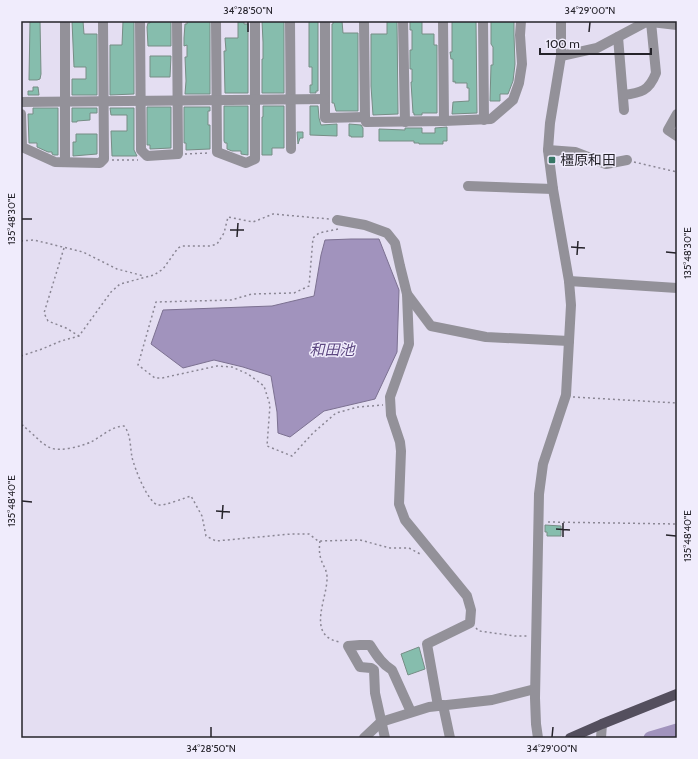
<svg xmlns="http://www.w3.org/2000/svg" width="698" height="759" font-family="Cabin,'Noto Sans JP',sans-serif">
	<style>
		.water { fill: #a193bd; stroke: #7c7191 }
		.lines { fill: none; stroke-linecap: round; stroke-linejoin: round }
		.river { stroke: #a193bd; stroke-width: 13 }
		.building { fill: #86bdad; stroke: #768d85 }
		.path { stroke: #8a8694; stroke-width: 1.5; stroke-dasharray: 2 3; stroke-linecap: butt }
		.minor { stroke: #939199; stroke-width: 10 }
		.major { stroke: #544f5e; stroke-width: 10 }
		.ticks { fill: none; stroke: #25232a; stroke-width: 1.5 }
		.poi-dot { fill: #367665; stroke: #f0ecfc; stroke-width: 1.5 }
		.labels { text-anchor: middle; dominant-baseline: central; stroke-width: 3; stroke-linejoin: round; paint-order: stroke }
		.poi-label { font-size: 14px; fill: #25232a; stroke: #f0ecfc; text-anchor: start }
		.water-label { font-size: 15px; font-style: italic; fill: #5d4881; stroke: #f0ecfc }
		.neatline { fill: none; stroke: #25232a; stroke-width: 1.5 }
		.ticks-label { font-size: 10px; text-anchor: middle; fill: #25232a }
	</style>
	<rect width="100%" height="100%" fill="#e4def2"/>
	<polygon class="water" points="351,239 379,239 399,290 397,352 375,399 324,411 290,437 278,433 277,412 271,376 243,367 214,360 183,368 151,344 163,310 272,306 314,296 321,255 325,240"/>
	<g class="lines">
		<polyline class="river" points="650,738 677,730"/>
	</g>
	<g class="building">
		<polygon points="30,21 40,21 41,74 40,79 37,80 29,80"/>
		<polygon points="72,21 83,21 84,34 97,34 97,95 72,95 72,79 86,79 86,67 74,67"/>
		<polygon points="123,21 134,21 134,94 110,95 110,45 122,45"/>
		<polygon points="150,21 171,21 171,46 148,46 147,27 148,23 150,23"/>
		<polygon points="187,21 210,21 210,94 185,94 186,81 185,57 187,57 187,45 184,46 184,38 185,24 187,24"/>
		<polygon points="262,21 284,21 284,93 262,93 262,59 263,59 263,42"/>
		<polygon points="309,21 318,21 318,91 316,91 316,93 310,93 310,85 312,85 312,67 309,67"/>
		<polygon points="333,21 342,21 343,33 358,33 358,111 336,111 334,103 332,103 332,24 333,24"/>
		<polygon points="387,21 397,21 398,114 373,115 371,86 371,34 387,34"/>
		<polygon points="410,21 422,21 422,34 434,34 434,45 437,45 437,113 422,113 422,115 414,115 414,113 413,113 411,82 412,82 412,69 410,69 410,50 412,50 412,30 410,30"/>
		<polygon points="452,21 476,21 477,113 452,114 453,102 469,101 469,88 467,88 467,83 455,83 455,81 453,82 453,59 451,59 450,52 452,52"/>
		<polygon points="491,21 514,21 514,35 515,64 513,81 508,94 500,94 500,101 490,101 491,65 493,65 493,47 491,44"/>
		<polygon points="238,22 244,22 244,24 248,24 248,93 225,93 224,51 226,51 225,38 238,38"/>
		<polygon points="150,56 171,56 170,77 150,77"/>
		<polygon points="33,87 38,87 39,95 28,95 28,91 33,91"/>
		<polygon points="224,106 248,106 248,155 241,154 241,151 232,151 227,149 227,143 225,143 224,141"/>
		<polygon points="263,106 284,106 284,148 272,148 272,155 262,155 262,117 263,117"/>
		<polygon points="310,106 318,106 319,118 321,125 337,124 337,136 310,135"/>
		<polygon points="147,107 171,107 171,148 150,149 150,145 147,145"/>
		<polygon points="184,107 210,107 210,111 208,111 208,125 210,125 210,149 186,150 186,143 184,143"/>
		<polygon points="33,108 58,108 58,155 54,155 52,154 52,152 48,152 37,147 37,143 29,143 28,114 33,114"/>
		<polygon points="72,108 97,108 97,113 90,113 90,120 77,121 77,122 72,122"/>
		<polygon points="110,108 134,108 134,150 137,156 112,156 111,131 127,131 127,115 111,115"/>
		<polygon points="349,124 361,125 363,128 363,137 351,137 351,136 349,136"/>
		<polygon points="447,127 447,141 443,141 443,144 419,144 419,143 414,143 414,141 379,141 379,129 405,130 405,128 422,128 422,133 435,133 435,128"/>
		<polygon points="297,132 303,132 303,138 300,138 298,144"/>
		<polygon points="76,134 97,134 97,154 73,156 73,142 76,142"/>
		<polygon points="545,525 561,526 561,536 547,536 547,532 545,532"/>
		<polygon points="419,647 425,669 408,675 401,654"/>
	</g>
	<g class="lines">
		<g class="path">
			<polyline points="185,154 209,153"/>
			<polyline points="112,160 138,160"/>
			<polyline points="634,162 677,172"/>
			<polyline points="338,229 319,233 313,238 309,286 294,293 252,294 231,300 156,302 138,365 155,378 162,378 217,366 232,367 248,374 264,386 270,405 267,446 292,456 313,433 336,413 358,407 383,405"/>
			<polyline points="21,241 34,240 83,252 117,269 144,276"/>
			<polyline points="64,248 44,313 48,321 66,328 79,336"/>
			<polyline points="21,356 42,349 61,341 79,336 111,292 120,284 154,275 163,269 178,248 182,246 210,246 217,244 224,233 228,217 253,222 273,214 329,219"/>
			<polyline points="573,397 677,403"/>
			<polyline points="21,420 23,426"/>
			<path d="M21,425C32,431 40,444 51,448C60,452 82,446 91,442C101,437 112,426 124,426C131,434 130,447 132,457C134,467 148,503 158,505C165,506 184,498 191,496L202,516L206,536L216,541L291,534H309L318,541L360,540L390,548H409L422,555"/>
			<polyline points="548,522 677,524"/>
			<path d="M320,541C319,548 319,555 322,562C324,567 327,571 327,577C328,598 305,636 340,642"/>
			<polyline points="476,628 479,631 515,636 528,636"/>
		</g>
		<g class="minor">
			<polyline points="140,21 141,150 147,156 178,154 177,21"/>
			<polyline points="216,21 217,152 246,163 255,159 255,21"/>
			<polyline points="290,21 291,149"/>
			<polyline points="325,21 325,118 365,117 366,122 444,121 491,119 513,100 519,83 522,64 520,35 521,21"/>
			<polyline points="364,21 365,117"/>
			<polyline points="403,21 405,122"/>
			<polyline points="443,21 444,121"/>
			<polyline points="483,21 484,120"/>
			<polyline points="618,37 624,110"/>
			<polyline points="561,56 597,48 644,23 651,22 677,25"/>
			<path d="M623,95C641,93 649,91 656,73L651,22"/>
			<polyline points="21,102 325,99"/>
			<polyline points="21,114 22,147 55,162 100,163 104,159 103,21"/>
			<polyline points="677,114 668,130 677,136"/>
			<polyline points="548,150 575,152 606,164 627,160"/>
			<polyline points="65,162 65,21"/>
			<polyline points="468,186 553,189"/>
			<polyline points="337,220 365,225 387,233 395,243 400,266 407,294 431,326 486,337 569,341"/>
			<polyline points="569,281 677,288"/>
			<polyline points="407,294 409,344 390,397 391,415 400,442 401,451 399,504 405,520 467,596 471,610 470,623 427,644 438,706"/>
			<polyline points="443,705 450,738"/>
			<polyline points="364,738 381,722 429,707 492,700 535,689"/>
			<path d="M385,738L375,693L374,670L371,668L360,667L348,646L360,645H370C376,655 382,664 392,670L411,712"/>
			<polyline points="538,738 536,724 535,698 539,494 543,464 566,395 571,305 569,281 553,189 548,150 550,123 561,56 561,21"/>
			<polyline points="601,738 602,724"/>
		</g>
		<polyline class="major" points="570,738 602,724 677,694"/>
	</g>
	<path class="ticks" d="M248,32V22M589,32L590,22M22,219H32M230,230H244M237,237L238,223M571,247L585,248M666,252L676,253M577,255L578,241M22,501L32,502M216,511L230,512M222,519L223,505M556,529L570,530M666,535L676,536M563,537V523M211,737V727M552,737L553,727"/>
	<rect class="poi-dot" x="548" y="156" width="8" height="8" rx="2"/>
	<g class="labels">
		<g class="poi-label">
			<text x="560" y="160">橿原和田</text>
		</g>
		<g class="water-label">
			<text x="332" y="350">和田池</text>
		</g>
	</g>
	<rect width="698" height="759" fill="none" stroke="#f0ecfc" stroke-width="44"/>
	<path d="M540 48v6h111v-6" fill="none" stroke="#25232a" stroke-width="2"/>
	<text x="546" y="48" font-size="12" fill="#25232a" stroke="#f0ecfc" stroke-width="3" paint-order="stroke">100 m</text>
	<rect x="22" y="22" width="654" height="715" class="neatline"/>
	<g class="ticks-label">
		<text x="248" y="14">34°28'50"N</text>
		<text x="590" y="14">34°29'00"N</text>
		<text transform="translate(11 219) rotate(-90)" y="4">135°48'30"E</text>
		<text transform="translate(687 253) rotate(-90)" y="4">135°48'30"E</text>
		<text transform="translate(11 501) rotate(-90)" y="4">135°48'40"E</text>
		<text transform="translate(687 536) rotate(-90)" y="4">135°48'40"E</text>
		<text x="211" y="752">34°28'50"N</text>
		<text x="552" y="752">34°29'00"N</text>
	</g>
</svg>
